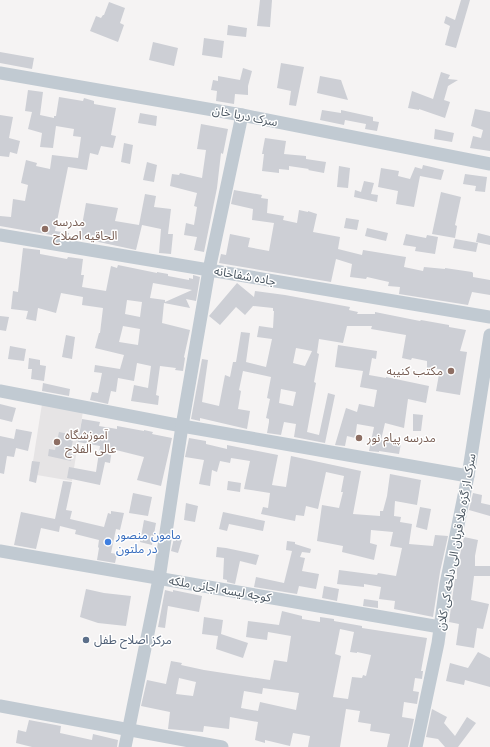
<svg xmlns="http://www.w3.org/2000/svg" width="490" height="747" font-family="Raleway,'Noto Sans Arabic',sans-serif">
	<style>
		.education { fill: #e6e4e5 }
		.building { fill: #cdcfd5; fill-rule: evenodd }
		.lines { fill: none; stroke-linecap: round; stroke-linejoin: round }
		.minor { stroke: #c1cad2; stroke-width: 13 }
		.education-dot { fill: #8d6e63; stroke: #fff; stroke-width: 1.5 }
		.shop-dot { fill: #3f7fe0; stroke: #fff; stroke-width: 1.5 }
		.service-dot { fill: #5c6f8a; stroke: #fff; stroke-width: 1.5 }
		.labels { text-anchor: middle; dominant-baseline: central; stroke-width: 3; stroke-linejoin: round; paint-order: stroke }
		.street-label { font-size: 12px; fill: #4a5661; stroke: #fff }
		.education-label { font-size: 12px; fill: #785e54; stroke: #fff; text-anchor: start }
		.shop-label { font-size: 12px; fill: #366cbe; stroke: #fff; text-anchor: start }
		.service-label { font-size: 12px; fill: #4e5e75; stroke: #fff; text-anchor: start }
	</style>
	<rect width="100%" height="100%" fill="#f5f3f3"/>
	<polygon class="education" points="42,404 83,411 72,481 31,474"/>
	<g class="building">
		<polygon points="260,0 272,0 270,27 257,26"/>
		<polygon points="461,0 470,0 456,48 445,45 450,26 444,23 446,16 455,20"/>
		<polygon points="109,2 125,8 120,23 124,25 118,42 90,31 96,16 101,18 103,15 104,15"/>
		<polygon points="228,25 247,28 246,37 227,35"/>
		<polygon points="204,38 224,41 222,58 202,55"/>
		<polygon points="153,42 178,48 174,66 149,60"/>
		<polygon points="0,52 34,58 32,69 0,63"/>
		<polygon points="281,63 304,67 296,106 289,105 291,91 277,88"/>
		<polygon points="243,68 252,71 248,86 248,95 235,94 234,104 216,101 217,91 211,90 213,80 218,81 218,76 240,80"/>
		<polygon points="441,72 450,75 448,79 458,80 448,86 444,100 450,102 445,118 419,109 419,110 408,108 412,91 433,99"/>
		<polygon points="320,76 341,80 348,100 317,93"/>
		<polygon points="28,90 43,92 40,115 54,118 54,116 56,116 59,97 83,101 84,98 94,101 94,104 116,108 111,135 116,136 113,148 101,146 98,155 90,153 87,170 68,167 55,231 69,233 68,238 0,226 0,216 11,217 13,199 25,201 28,185 21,183 26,160 37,163 36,166 50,169 52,155 78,158 81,137 73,136 74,129 56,126 53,148 40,147 42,133 28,129 32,112 25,111"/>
		<polygon points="475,109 490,112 490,151 470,148 473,136 481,138 483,130 471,126"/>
		<polygon points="322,110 341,113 341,110 373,117 373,121 379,122 377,131 365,129 366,124 345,120 344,125 320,120"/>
		<polygon points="140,113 157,116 156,126 138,123"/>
		<polygon points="0,115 13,117 9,138 20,141 17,154 10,152 9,157 0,156"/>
		<polygon points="201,124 228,129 223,154 221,153 217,188 204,252 194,250 197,237 184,235 186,223 194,225 197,207 194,206 197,193 170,186 172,174 179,175 180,173 202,178 206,150 197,149"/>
		<polygon points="435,129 454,133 452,142 434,139"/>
		<polygon points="265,138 286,141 284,154 306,156 306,159 326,162 324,173 308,170 309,169 289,166 289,170 279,169 279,173 262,171 264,154 262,154"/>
		<polygon points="124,143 133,145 130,164 121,162"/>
		<polygon points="147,162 157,165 154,182 143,180"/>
		<polygon points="423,165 444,170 441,180 420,176 414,207 396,204 398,191 378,187 381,168 399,171 398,176 410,179 415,167 422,169"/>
		<polygon points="339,166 350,168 348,188 337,187"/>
		<polygon points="465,174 487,177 485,192 475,191 476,186 463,184"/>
		<polygon points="364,181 374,183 371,194 378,195 377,202 354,197 355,190 361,192"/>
		<polygon points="234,190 262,195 261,198 268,199 267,213 284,216 283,220 297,223 299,210 308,212 308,211 317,214 313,232 340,237 338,249 362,255 363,250 406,257 404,267 423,271 424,267 445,269 445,268 472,272 473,273 473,277 490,280 490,295 472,292 468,305 399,294 400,287 388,286 389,282 367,277 366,279 350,277 352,264 336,259 331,282 219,263 221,254 226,255 230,234 250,238 248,247 269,251 274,223 252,220 253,209 231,204"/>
		<polygon points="441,192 461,197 455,225 457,226 455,238 432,234"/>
		<polygon points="145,194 156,196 154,207 171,209 168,234 173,234 171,254 159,253 161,229 142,225 136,250 94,241 77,239 78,231 81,231 86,203 118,208 115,221 139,225"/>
		<polygon points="346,218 359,220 357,230 344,228"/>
		<polygon points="367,228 388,233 386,241 365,236"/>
		<polygon points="478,233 490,236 490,245 476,242"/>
		<polygon points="406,234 426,238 427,235 438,237 435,254 415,251 416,247 403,245"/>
		<polygon points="455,239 478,243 476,252 453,248"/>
		<path d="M23,248L40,250V254L67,259L68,257L83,259L81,275H84L82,287L106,291L111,266L117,268L118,265L157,273V272L168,274V276L189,280V278L193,279V275L200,277L196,301L186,299L190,308L164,303L162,323L190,330L184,357L185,358L183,371L175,370L176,368L160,366L156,395L159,396L158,405L131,401L134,385L148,388L151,366L137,363L134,381L118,378L116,392L111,391L108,404L90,400L92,392L98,393L102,373L94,372L95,365L120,369L124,355L95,348L99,333H100L103,308L82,305L83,297L61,293L56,313L38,308L36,321L26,319L28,311L11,309L13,291L18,292ZM153,283L192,290L165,302V300L150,298ZM127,300L142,302L140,317L125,314ZM123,326L140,329L138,345L119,342Z"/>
		<path d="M237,283L254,297L255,291L285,295L350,307L349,310L358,312L357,314H375V312L420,321L421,320L449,325V327L466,330L460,351L467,352L460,395L436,391L440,369L427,368V361L412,358L411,360L402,358L406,335L371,329L372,326H347L343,343L319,339L317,353L319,354L314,382L316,383L307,432L319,435L328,393L335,395L325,443L294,437L296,424L284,422L281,435L267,433L269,422V419L266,418L270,399L267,398L271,377L243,371L239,390L241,391L238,409L250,411L247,429L200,418V421L191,419L202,359L208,360L202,402L219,406L225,375L230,377L233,362H236L241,332L250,333L246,362L266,367L272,339L257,337L259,326L273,328L274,311H273V308L253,306L245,315L236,307L220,325L209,316ZM296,348L312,351L305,366L293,363ZM281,389L296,392L293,406L279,403Z"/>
		<polygon points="0,316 9,317 6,331 0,330"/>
		<polygon points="66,335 75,337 72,359 62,357"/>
		<polygon points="338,345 377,351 376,359 372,358 369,375 386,378 386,377 429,386 426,403 408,399 404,428 385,423 381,440 401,443 399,454 379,451 379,452 369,451 374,427 357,424 355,438 347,436 345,446 335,445 346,408 357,412 359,404 374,407 377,390 360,387 363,371 335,367"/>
		<polygon points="10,346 26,349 24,361 8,359"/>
		<polygon points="29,358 40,360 40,365 46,366 44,381 31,379 32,369 28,369"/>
		<polygon points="43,383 70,389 69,396 42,391"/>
		<polygon points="0,404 16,408 12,422 0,419"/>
		<polygon points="413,414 423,415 421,431 413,431"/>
		<polygon points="82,419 100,422 99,426 117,429 117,426 144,431 144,430 153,432 152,434 172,438 161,486 137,480 144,457 112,449 110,463 105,462 100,485 67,478 69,467 96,472 100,446 78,442"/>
		<polygon points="16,429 32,432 28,451 16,448 14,457 7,456 4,474 0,473 0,436 14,439"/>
		<polygon points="59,432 74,435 70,454 72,454 71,461 48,456 49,449 55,450"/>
		<polygon points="189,438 206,441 206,444 227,449 227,445 278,455 272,485 286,487 291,456 361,471 353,514 380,516 380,511 383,511 387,496 390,474 421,480 417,505 395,501 394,516 401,517 400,522 412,524 409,544 433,546 435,535 448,536 440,572 433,617 394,609 395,601 379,599 381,587 364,584 364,587 337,584 339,570 377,575 378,573 396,576 402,548 390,546 393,532 371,530 370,543 377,545 374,560 342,552 343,546 317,541 322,505 339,508 343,492 341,492 344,476 326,472 318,509 306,506 304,516 296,515 295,521 261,514 263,507 268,508 270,493 244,489 250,461 231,458 230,463 220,461 217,472 212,470 210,486 199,484 204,460 185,457"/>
		<polygon points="32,461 40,462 36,483 29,481"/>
		<polygon points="63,481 72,482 66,510 72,511 70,519 104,527 108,513 111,514 111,511 124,513 120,530 116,529 111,553 117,554 115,563 97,560 99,548 98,547 99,540 75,534 76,530 60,526 59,532 41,528 36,549 14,545 21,512 55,519"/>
		<polygon points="228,481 241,483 240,492 227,490"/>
		<polygon points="133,493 152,497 148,516 129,513"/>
		<polygon points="473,493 482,495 481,503 490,505 490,516 469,510"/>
		<polygon points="186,503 198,506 195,522 184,520"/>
		<polygon points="420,507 431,509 427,530 416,527"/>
		<polygon points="223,512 265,521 263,531 229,524 227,531 219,529"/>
		<polygon points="144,520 156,523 152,545 140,542"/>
		<polygon points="464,537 478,540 475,556 475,566 490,566 490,576 474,576 471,600 489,604 483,629 477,628 474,648 456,645 459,624 449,622 454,585 455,579 457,579 457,568"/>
		<polygon points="174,538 182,540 178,553 171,551"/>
		<polygon points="287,541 295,542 295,544 311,549 310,553 302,552 300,557 305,558 302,571 319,574 316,589 299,586 297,594 254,587 256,577 284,583 292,551 286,550"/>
		<polygon points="217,547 226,548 259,555 256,565 240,561 235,584 227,582 227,580 223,579 224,558 216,557"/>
		<polygon points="324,586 339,589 337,601 322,598"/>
		<polygon points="86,589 104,593 131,596 126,626 98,623 80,617"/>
		<polygon points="165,590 173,592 173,590 202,596 199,612 168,606 165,628 158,627"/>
		<polygon points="364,599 378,601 378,608 363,606"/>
		<path d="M282,611L302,616V619L320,622V617L334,619V621L362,626V628L427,638L421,671H423L422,679L415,678L413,691L419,692L417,704L404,702L402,717L414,719L408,747H387L390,734L370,731L371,724L358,722L360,711L346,709L340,747H308L310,736L293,733L290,746L265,740V743L255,740L258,722L230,717L229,729L204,726L203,732L168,729L170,712L141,706L147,680L166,684L171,661L182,663L181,665L204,670L270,680L274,660L287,662L291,636L268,632L267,640L246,637L248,621L279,625ZM340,629L354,632L350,652L357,653V652L371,655L366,676L363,675L362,678L352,677L348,699L333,697L341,656L335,654ZM179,678L196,682L193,696L176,694ZM263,688L299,693L296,710L260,702L258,711L241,708L244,691L262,694Z"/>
		<polygon points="204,617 223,620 221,634 248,643 243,658 216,649 218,636 202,634"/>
		<polygon points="478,652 490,658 490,687 465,680 464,685 446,681 450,663 468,668"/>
		<polygon points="432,709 447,717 444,723 455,736 467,717 476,723 458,747 445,747 438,739 426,737"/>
		<polygon points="29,720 61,726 60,733 92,740 93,734 118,740 117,747 32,747 16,743 18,730 26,732"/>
	</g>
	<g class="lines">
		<g class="minor">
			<polyline points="0,73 242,115 490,164"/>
			<polyline points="0,235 490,317"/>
			<polyline points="0,391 182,426 468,476"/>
			<polyline points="0,551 440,627"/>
			<polyline points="0,706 222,747"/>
			<polyline points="125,747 159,579 182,426 209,270 242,115"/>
			<polyline points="416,747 438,643 446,584 468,476 490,335"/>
		</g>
	</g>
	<g class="education-dot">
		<circle cx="45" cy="229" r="4"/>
		<circle cx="451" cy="371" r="4"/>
		<circle cx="359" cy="438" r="4"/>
		<circle cx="57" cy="442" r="4"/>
	</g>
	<circle class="shop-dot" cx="108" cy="542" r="4"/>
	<circle class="service-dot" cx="86" cy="640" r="4"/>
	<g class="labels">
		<g class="street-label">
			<text transform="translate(245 116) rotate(11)">سرک دریا خان</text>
			<text transform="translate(245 276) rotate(10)">جاده شفاخانه</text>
			<text transform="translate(456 542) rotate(-80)">سرک از گزه ملا قربان الی دلخه کی کلان</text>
			<text transform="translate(220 589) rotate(10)">کوچه لیسه اجانی ملکه</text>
		</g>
		<g class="education-label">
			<text x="53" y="222">مدرسه<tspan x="53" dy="14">الحاقیه اصلاح</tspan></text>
			<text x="443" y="371" text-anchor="end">مکتب کنیبه</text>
			<text x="65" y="435">آموزشگاه<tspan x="65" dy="14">عالی الفلاح</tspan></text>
			<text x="367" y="438">مدرسه پیام نور</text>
		</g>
		<g class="shop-label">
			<text x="116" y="535">مامون منصور<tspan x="116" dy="14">در ملتون</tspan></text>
		</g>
		<g class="service-label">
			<text x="94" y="640">مرکز اصلاح طفل</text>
		</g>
	</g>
</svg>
